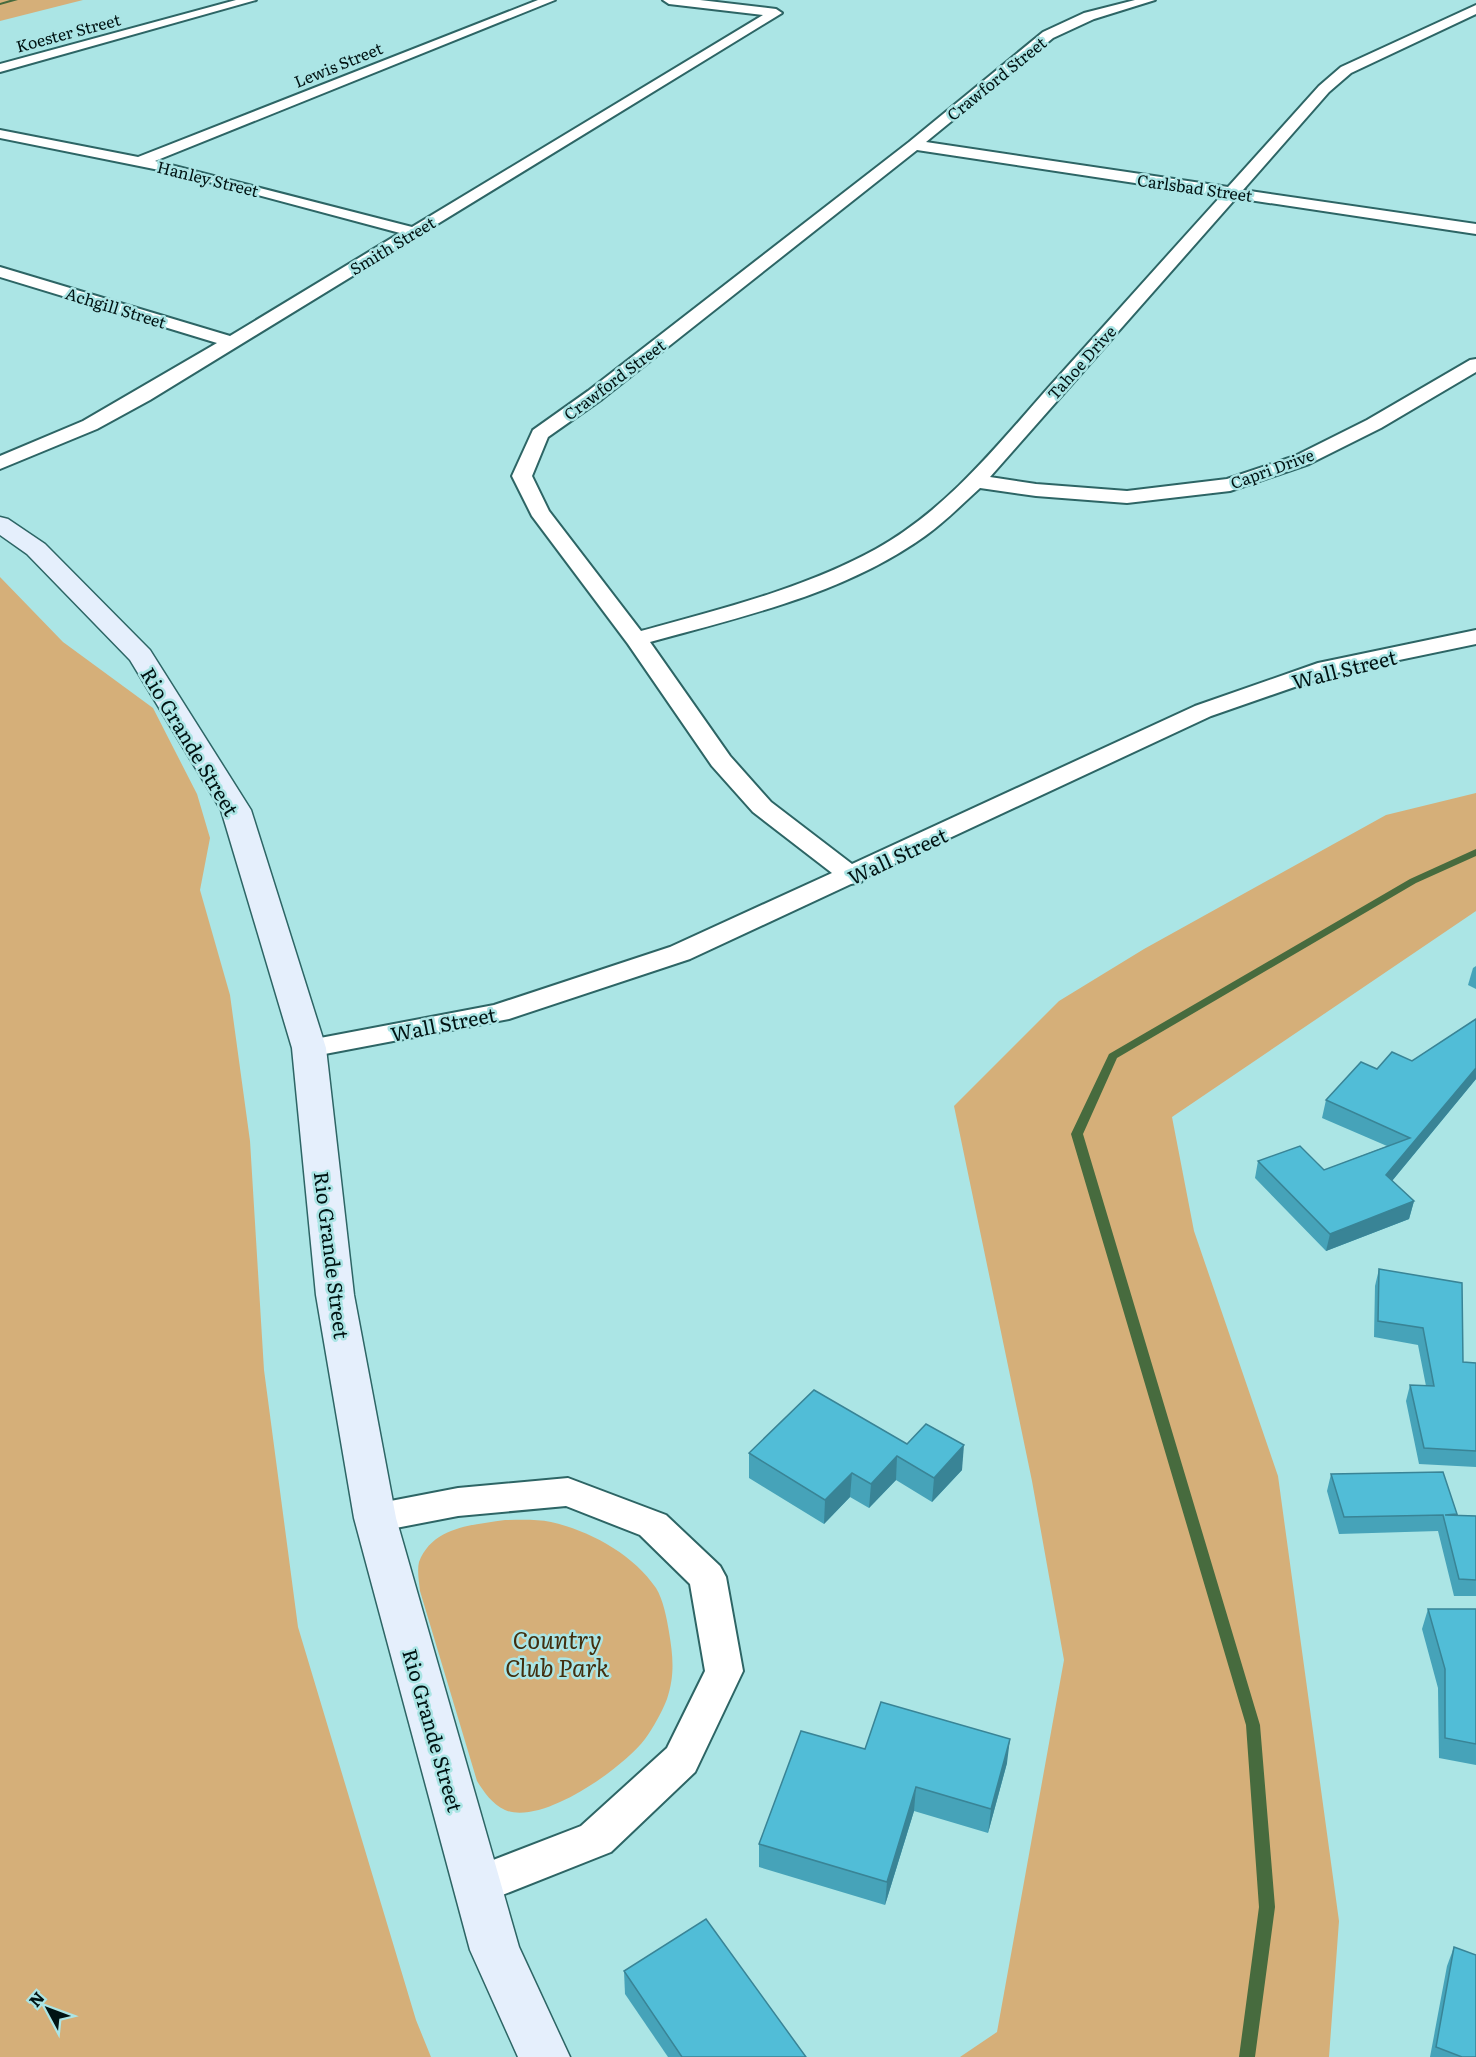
<svg xmlns="http://www.w3.org/2000/svg" width="1476" height="2057" font-family="Literata,serif">
	<style>
		.green { fill: #d5af79 }
		.lines { fill: none; stroke-linecap: round; stroke-linejoin: round }
		.stream { fill: #476b3e; fill-rule: evenodd }
		.street-casing { stroke: #2d6565; stroke-width: 4 }
		.secondary-casing { stroke: #2d6565; stroke-width: 3 }
		.street { fill: #fff; fill-rule: evenodd }
		.secondary { fill: #e5effc; fill-rule: evenodd }
		.wall { fill: #46a3b9 }
		.shaded-wall { fill: #398496 }
		.building { fill: #51bdd7; stroke: #398496; stroke-width: 1.5 }
		.labels { text-anchor: middle; dominant-baseline: central; stroke-width: 5; stroke-linejoin: round; paint-order: stroke }
		.far-street-label { font-size: 16px; fill: #001313; stroke: #abe5e5 }
		.street-label { font-size: 20px; fill: #001313; stroke: #abe5e5 }
		.near-park-label { font-size: 24px; font-style: italic; fill: #422e0e; stroke: #abe5e5 }
	</style>
	<rect width="100%" height="100%" fill="#abe5e5"/>
	<g class="green">
		<polygon points="0,0 83,0 0,21"/>
		<polygon points="0,577 63,642 153,708 197,794 210,838 200,890 230,995 250,1141 264,1370 298,1627 416,2020 431,2057 0,2057"/>
		<polygon points="1476,793 1476,911 1172,1117 1194,1231 1278,1476 1339,1921 1329,2057 960,2057 997,2032 1064,1660 1032,1481 954,1106 1059,1001 1144,949 1386,815"/>
		<path d="M505,1520C520,1520 536,1519 551,1522C590,1531 633,1554 656,1588C663,1599 667,1619 669,1632C673,1656 675,1675 667,1699C662,1712 653,1728 645,1739C623,1768 542,1826 505,1810C492,1804 484,1792 477,1781L420,1591C419,1582 417,1570 419,1562C433,1526 473,1525 505,1520Z"/>
	</g>
	<g class="lines">
		<g class="stream">
			<polygon points="10,0 18,0 0,5 0,3"/>
			<polygon points="1476,849 1476,856 1416,883 1117,1058 1083,1134 1260,1725 1275,1907 1255,2057 1239,2057 1259,1907 1246,1725 1071,1134 1109,1054 1410,879"/>
		</g>
		<defs>
			<g id="street">
				<polygon points="236,0 256,0 0,72 0,64"/>
				<polygon points="538,0 555,0 155,161 412,227 763,15 669,4 663,0 700,0 776,9 782,13 150,400 97,429 0,469 0,456 83,421 217,343 0,277 0,267 230,336 400,233 179,174 0,138 0,130 138,157"/>
				<path d="M1135,0H1155L1094,19L1053,38L926,142L1228,187L1319,86L1341,67L1476,5V14L1351,73L1329,92L1243,190L1476,224V234L1236,198L990,477L1036,484L1127,491L1227,479L1295,456L1367,420L1470,360L1476,359V372L1381,428L1309,464L1230,491L1127,503L1036,496L980,488C962,504 945,522 925,536C844,594 744,616 650,642L730,756L771,802L852,864L1195,706L1318,663L1476,630V644L1332,674L1211,716L864,878L861,882L851,884L690,959L509,1019L309,1057L299,1054L295,1048L299,1042L494,1005L670,947L832,873L753,812L712,766L628,644L532,516L512,476L533,430L588,391L909,142L1043,32L1084,13ZM917,150L1221,196C1163,260 1106,324 1048,388C996,447 946,510 876,549C803,589 721,609 641,631L549,511L532,476L548,437L602,399Z"/>
				<polygon points="568,1478 666,1515 720,1566 726,1577 743,1671 695,1772 611,1852 477,1905 462,1900 456,1886 462,1872 581,1826 667,1748 705,1671 690,1584 640,1535 566,1506 458,1516 375,1532 362,1528 357,1518 362,1508 375,1504 458,1488"/>
			</g>
			<polygon id="secondary" points="0,517 8,519 45,544 150,650 251,810 326,1048 354,1295 396,1518 519,1947 570,2057 518,2057 470,1950 354,1518 316,1295 292,1048 221,810 130,660 27,554 0,535"/>
		</defs>
		<use href="#street" class="street-casing"/>
		<use href="#secondary" class="secondary-casing"/>
		<use href="#street" class="street"/>
		<use href="#secondary" class="secondary"/>
	</g>
	<g class="wall">
		<polygon points="1476,966 1476,989 1468,985 1473,968"/>
		<polygon points="1476,1019 1476,1079 1392,1181 1414,1201 1409,1219 1326,1251 1255,1178 1258,1161 1324,1170 1387,1146 1322,1118 1326,1100 1377,1069 1412,1061"/>
		<polygon points="1379,1269 1463,1362 1476,1363 1476,1467 1419,1464 1406,1401 1410,1385 1426,1386 1418,1345 1374,1337 1375,1286"/>
		<polygon points="907,1444 962,1470 932,1502 896,1480 869,1508 850,1497 824,1524 749,1478 749,1453"/>
		<polygon points="1331,1474 1457,1515 1476,1516 1476,1596 1454,1596 1438,1531 1339,1534 1327,1491"/>
		<polygon points="1428,1609 1476,1609 1476,1765 1439,1758 1438,1688 1422,1629"/>
		<polygon points="865,1749 1007,1763 988,1833 914,1811 885,1905 759,1867 759,1844"/>
		<polygon points="1454,1947 1476,2057 1430,2057 1447,1966"/>
		<polygon points="624,1971 806,2057 668,2057 625,1994"/>
	</g>
	<g class="shaded-wall">
		<polygon points="1476,1068 1476,1079 1382,1193 1386,1175"/>
		<polygon points="1414,1201 1409,1219 1326,1251 1330,1234"/>
		<polygon points="964,1445 962,1470 932,1502 934,1478"/>
		<polygon points="897,1456 896,1480 869,1508 871,1484"/>
		<polygon points="852,1473 850,1497 824,1524 825,1500"/>
		<polygon points="1010,1739 1007,1763 988,1833 991,1809"/>
		<polygon points="916,1787 914,1811 885,1905 887,1882"/>
	</g>
	<g class="building">
		<polygon points="1476,1019 1476,1068 1386,1175 1414,1201 1330,1234 1258,1161 1300,1146 1324,1170 1410,1138 1326,1100 1361,1062 1377,1069 1392,1052 1412,1061"/>
		<polygon points="1379,1269 1462,1283 1463,1362 1476,1363 1476,1451 1424,1448 1410,1385 1434,1386 1423,1328 1378,1321"/>
		<polygon points="814,1390 907,1444 926,1424 964,1445 934,1478 897,1456 871,1484 852,1473 825,1500 749,1453"/>
		<polygon points="1443,1472 1457,1514 1445,1515 1476,1516 1476,1580 1459,1579 1443,1515 1344,1517 1331,1474"/>
		<polygon points="1428,1609 1476,1609 1476,1744 1445,1738 1445,1669"/>
		<polygon points="881,1702 1010,1739 991,1809 916,1787 887,1882 759,1844 801,1731 865,1749"/>
		<polygon points="706,1919 806,2057 682,2057 624,1971"/>
		<polygon points="1454,1947 1476,1955 1476,2057 1462,2057 1436,2047"/>
	</g>
	<g class="labels">
		<g class="far-street-label">
			<text transform="translate(68 32) rotate(-15)">Koester Street</text>
			<text transform="translate(338 64) rotate(-22)">Lewis Street</text>
			<text transform="translate(996 78) rotate(-39)">Crawford Street</text>
			<text transform="translate(208 178) rotate(14)">Hanley Street</text>
			<text transform="translate(1195 187) rotate(8)">Carlsbad Street</text>
			<text transform="translate(392 245) rotate(-31)">Smith Street</text>
			<text transform="translate(116 307) rotate(17)">Achgill Street</text>
			<text transform="translate(1081 362) rotate(-48)">Tahoe Drive</text>
			<text transform="translate(614 379) rotate(-37)">Crawford Street</text>
			<text transform="translate(1272 468) rotate(-20)">Capri Drive</text>
		</g>
		<g class="street-label">
			<text transform="translate(1344 668) rotate(-14)">Wall Street</text>
			<text transform="translate(191 741) rotate(59)">Rio Grande Street</text>
			<text transform="translate(897 855) rotate(-25)">Wall Street</text>
			<text transform="translate(443 1023) rotate(-11)">Wall Street</text>
			<text transform="translate(333 1255) rotate(83)">Rio Grande Street</text>
			<text transform="translate(434 1730) rotate(74)">Rio Grande Street</text>
		</g>
		<g class="near-park-label">
			<text x="557" y="1638">Country<tspan x="557" dy="28">Club Park</tspan></text>
		</g>
	</g>
	<g transform="translate(48 2009) rotate(311)" stroke="#abe5e5" stroke-width="4.5" paint-order="stroke">
	<path d="M0-4.5L10 22L0 15L-10 22Z" fill="#001313"/>
	<text y="-9" font-size="16" font-weight="bold" text-anchor="middle" fill="#001313">N</text>
	</g>
</svg>
